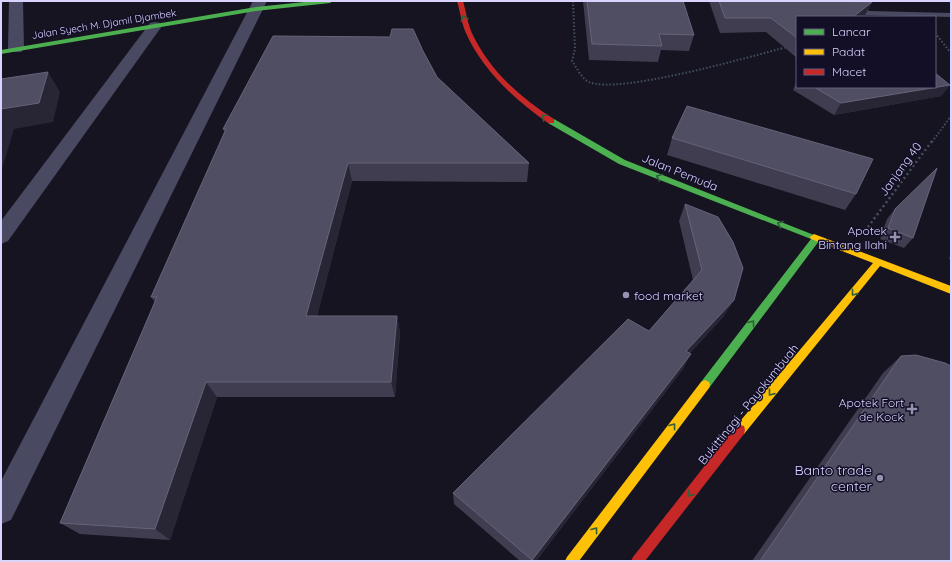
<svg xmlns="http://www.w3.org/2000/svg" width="952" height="562" font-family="Quicksand,sans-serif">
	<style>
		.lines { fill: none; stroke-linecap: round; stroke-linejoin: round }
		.path-far1 { stroke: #44505f; stroke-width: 2; stroke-dasharray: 1.5 2; stroke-linecap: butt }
		.path { stroke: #44505f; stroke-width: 2.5; stroke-dasharray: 2 3; stroke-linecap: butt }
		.lane { fill: #4a4962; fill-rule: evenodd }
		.street { fill: #4a4962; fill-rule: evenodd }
		.fast { fill: #4caf50; fill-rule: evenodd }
		.slow { fill: #ffc107; fill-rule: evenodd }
		.jam { fill: #c62828; fill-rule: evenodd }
		.wall { fill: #403d50 }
		.shaded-wall { fill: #282635 }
		.building { fill: #504e63; stroke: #66637b }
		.oneway { stroke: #305f3b }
		.poi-dot { fill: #9591b1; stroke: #130f26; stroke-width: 1.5 }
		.labels { text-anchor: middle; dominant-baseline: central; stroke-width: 3; stroke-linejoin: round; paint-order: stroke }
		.far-street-label { font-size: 10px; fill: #d9d4ff; stroke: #130f26 }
		.street-label { font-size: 12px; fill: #d9d4ff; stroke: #130f26 }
		.poi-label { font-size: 12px; fill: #d9d4ff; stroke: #130f26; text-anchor: end }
		.near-poi-label { font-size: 14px; fill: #d9d4ff; stroke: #130f26; text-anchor: end }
	</style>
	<rect width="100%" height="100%" fill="#161421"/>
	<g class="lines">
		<g class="path-far1">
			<path d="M573,1L575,49L572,61C577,68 581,78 589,82C618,95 752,56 787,47"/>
			<polyline points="935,33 951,53"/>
			<polyline points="932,142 951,116"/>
		</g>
		<polyline class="path" points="865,231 932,141"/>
		<polygon class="lane" points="853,1 861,1 869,11 951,13 951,17 867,15 864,15"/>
		<g class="street">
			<polygon points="9,1 23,1 24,49 21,52 11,52 8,49"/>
			<polygon points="253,1 267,1 11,520 1,524 1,481"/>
			<polygon points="155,22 160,23 162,26 8,241 1,244 1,221 150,23"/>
		</g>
		<g class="fast">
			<polygon points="314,1 333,1 330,3 256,11 1,54 1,50 256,7"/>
			<polygon points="548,119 554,119 625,160 819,237 820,239 819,241 709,388 705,390 701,388 700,385 701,382 811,239 619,164 548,123"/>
		</g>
		<g class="slow">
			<polygon points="814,234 951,286 951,294 880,266 744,434 740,435 736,434 735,430 736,426 873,263 811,239 810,237"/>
			<polygon points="705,380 709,382 710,385 709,388 579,561 565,561 567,557 701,382"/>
		</g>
		<g class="jam">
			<path d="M457,1H463C466,11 467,21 471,31C488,69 519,97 554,119V123H548C514,99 482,70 465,31C461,21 460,11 457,1Z"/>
			<polygon points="740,425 744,426 745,430 744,434 645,561 631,561 633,557 736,426"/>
		</g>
	</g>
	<g class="wall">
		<polygon points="583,1 683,1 694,35 689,51 661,50 658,62 589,60"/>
		<polygon points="709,1 817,1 872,2 864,17 797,17 797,58 766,32 720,33"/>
		<polygon points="423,51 437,77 529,163 527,182 352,181 317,316 397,316 400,333 395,397 217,397 170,540 80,534 60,523 155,302 151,297 225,133 223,129"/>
		<polygon points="797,81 797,87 935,87 950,85 941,96 834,115 793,90"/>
		<polygon points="672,138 856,194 845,210 667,155"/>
		<polygon points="685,204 724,316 690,353 683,369 536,561 520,561 454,504 453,493 649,331 693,280 679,221"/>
		<polygon points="895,209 913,238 904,248 880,239 887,219"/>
		<polygon points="951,252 951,260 949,259"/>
		<polygon points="901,356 951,561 752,561 883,373"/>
	</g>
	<g class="shaded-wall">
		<polygon points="872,2 864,17 853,17"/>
		<polygon points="48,72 60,92 53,122 14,129 1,172 1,109"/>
		<polygon points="950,85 941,96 834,115 841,103"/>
		<polygon points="348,163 352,181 313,332 306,316"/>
		<polygon points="734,300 724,316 678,367 686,351"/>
		<polygon points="397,316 400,333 395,397 391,382"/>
		<polygon points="691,354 683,369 536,561 532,561"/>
		<polygon points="206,382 217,397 170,540 155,529"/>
	</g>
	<g class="building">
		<polygon points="587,1 683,1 694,35 659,34 662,46 592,44"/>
		<polygon points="719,1 817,1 872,2 853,17 797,17 797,38 771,18 725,18"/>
		<polygon points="392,29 413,29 423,51 437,77 529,163 348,163 306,316 397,316 391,382 206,382 155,529 60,523 157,297 151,297 226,129 223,129 273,36 390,37"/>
		<polygon points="48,72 39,103 1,109 1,79"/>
		<polygon points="935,73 950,85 841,103 814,87 935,87"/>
		<polygon points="687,106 873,159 856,194 672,138"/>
		<polygon points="937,168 913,238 888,228 895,209"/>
		<polygon points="685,204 718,217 733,242 743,268 734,300 686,351 691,354 532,560 453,493 628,319 649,331 702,270"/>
		<polygon points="916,355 945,363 951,366 951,561 760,561 901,356"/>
	</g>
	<defs><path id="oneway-chevron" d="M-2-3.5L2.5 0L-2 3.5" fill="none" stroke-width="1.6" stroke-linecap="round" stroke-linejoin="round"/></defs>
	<g class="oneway">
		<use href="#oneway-chevron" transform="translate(464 18) rotate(-107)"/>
		<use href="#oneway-chevron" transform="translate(544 117) rotate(-145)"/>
		<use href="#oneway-chevron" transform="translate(659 177) rotate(-158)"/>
		<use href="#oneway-chevron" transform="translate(780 224) rotate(-159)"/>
		<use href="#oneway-chevron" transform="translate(854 293) rotate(129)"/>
		<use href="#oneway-chevron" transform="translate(752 323) rotate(-53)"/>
		<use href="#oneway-chevron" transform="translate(771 393) rotate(129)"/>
		<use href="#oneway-chevron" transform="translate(673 426) rotate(-53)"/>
		<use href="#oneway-chevron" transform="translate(690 494) rotate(128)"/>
		<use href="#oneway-chevron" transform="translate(595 530) rotate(-53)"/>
	</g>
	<g class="poi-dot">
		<path d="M893 231h4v4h4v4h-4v4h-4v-4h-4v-4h4z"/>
		<circle cx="626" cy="295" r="4"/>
		<path d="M910 403h4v4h4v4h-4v4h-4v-4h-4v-4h4z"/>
		<circle cx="880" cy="478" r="4"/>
	</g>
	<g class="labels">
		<g class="far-street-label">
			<text transform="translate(104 24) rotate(-9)">Jalan Syech M. Djamil Djambek</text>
		</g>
		<g class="street-label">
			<text transform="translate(900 169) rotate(-54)">Janjang 40</text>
			<text transform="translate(680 172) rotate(22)">Jalan Pemuda</text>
			<text transform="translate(748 404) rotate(-51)">Bukittinggi - Payokumbuah</text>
		</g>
		<g class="poi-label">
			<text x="887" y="230">Apotek<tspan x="887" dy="14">Bintang Ilahi</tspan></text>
			<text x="634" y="295" text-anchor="start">food market</text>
			<text x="904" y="402">Apotek Fort<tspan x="904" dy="14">de Kock</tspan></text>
		</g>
		<g class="near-poi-label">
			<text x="872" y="470">Banto trade<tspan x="872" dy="16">center</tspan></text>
		</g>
	</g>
	<rect width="952" height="562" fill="none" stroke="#d9d4ff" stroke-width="4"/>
	<rect x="796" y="16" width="140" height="72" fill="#130f26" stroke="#625e7d"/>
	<rect x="804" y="29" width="20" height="6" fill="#4caf50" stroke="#625e7d"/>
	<text x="832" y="36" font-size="12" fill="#d9d4ff">Lancar</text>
	<rect x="804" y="49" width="20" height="6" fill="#ffc107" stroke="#625e7d"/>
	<text x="832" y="56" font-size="12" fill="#d9d4ff">Padat</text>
	<rect x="804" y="69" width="20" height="6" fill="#c62828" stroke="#625e7d"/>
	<text x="832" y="76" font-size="12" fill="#d9d4ff">Macet</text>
</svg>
